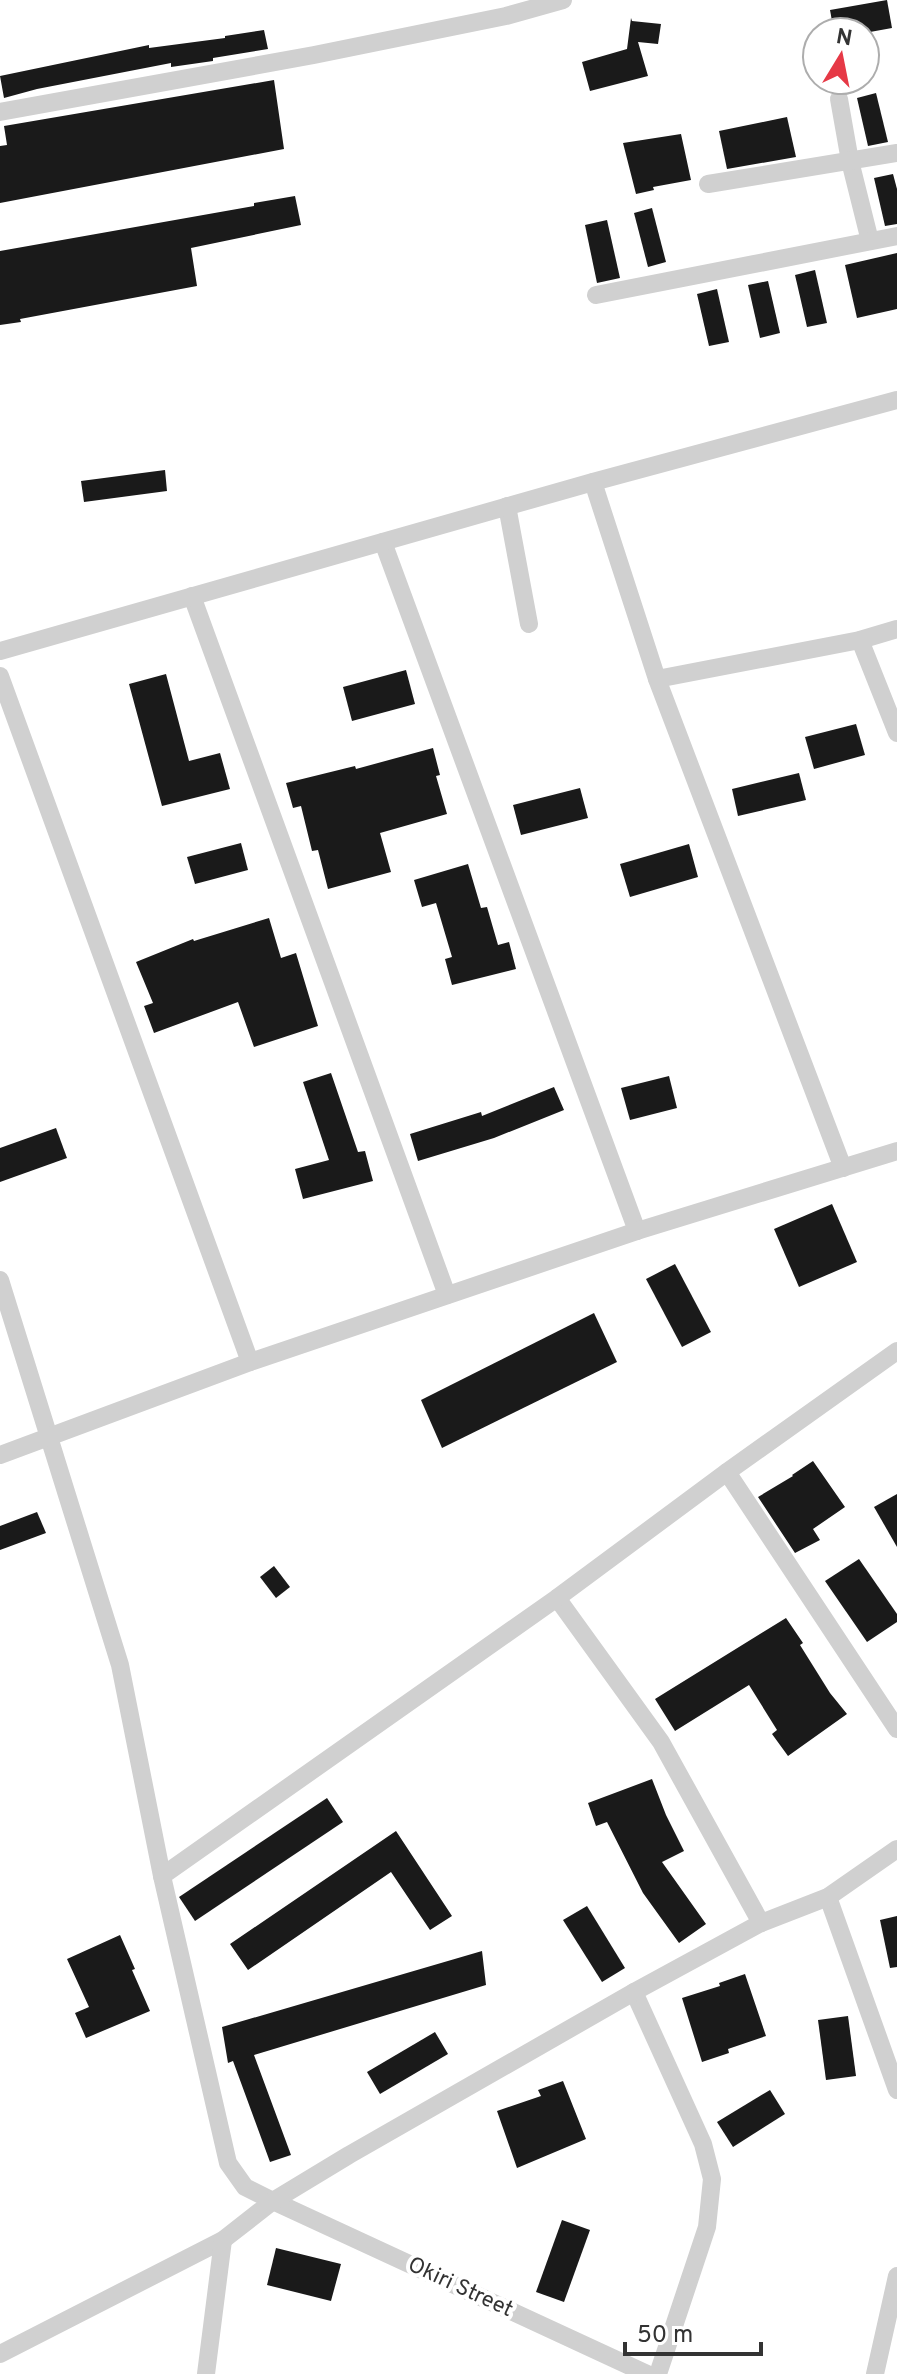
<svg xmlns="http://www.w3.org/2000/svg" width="897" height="2374" font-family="Overpass,sans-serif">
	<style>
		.building { fill: #1a1a1a }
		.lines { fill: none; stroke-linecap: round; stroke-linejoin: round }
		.street { stroke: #d0d0d0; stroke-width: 18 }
		.labels { text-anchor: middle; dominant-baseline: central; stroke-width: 8; stroke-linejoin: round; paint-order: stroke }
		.street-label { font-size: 22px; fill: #333; stroke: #fff }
	</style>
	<rect width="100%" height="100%" fill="#fff"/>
	<g class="building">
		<polygon points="887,0 892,28 870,32 834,32 830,10"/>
		<polygon points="631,18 632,21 661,24 658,44 638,42 648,76 590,91 582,62 627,49"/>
		<polygon points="264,30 268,49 213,58 213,61 171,67 171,63 37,89 4,98 0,76 149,45 149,48 225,38 225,36"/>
		<polygon points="274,80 284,149 0,203 0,146 7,145 4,126"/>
		<polygon points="876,93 888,142 868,146 857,98"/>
		<polygon points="787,117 796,157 727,169 719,131"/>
		<polygon points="681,134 691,180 653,187 654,190 636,194 623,143"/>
		<polygon points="893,174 897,189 897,224 885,226 874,178"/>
		<polygon points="295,196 301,225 191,248 197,286 20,319 21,322 0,325 0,251 254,206 254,203"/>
		<polygon points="652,208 666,262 648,267 634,213"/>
		<polygon points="607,220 620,278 597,283 585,225"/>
		<polygon points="897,253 897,309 857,318 845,265"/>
		<polygon points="815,270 827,323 807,327 795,275"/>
		<polygon points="768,281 780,333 760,338 748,285"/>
		<polygon points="717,289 729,342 709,346 697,294"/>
		<polygon points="165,470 167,491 84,502 81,481"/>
		<polygon points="406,670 415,704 352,721 343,687"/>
		<polygon points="166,674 189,761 220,753 230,789 162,806 129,684"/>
		<polygon points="856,724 865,755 814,769 805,737"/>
		<polygon points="433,748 440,775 436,776 447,814 380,833 391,872 328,889 318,850 312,851 301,806 293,808 286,783 355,766 356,769"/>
		<polygon points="799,773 806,800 738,816 732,789"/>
		<polygon points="580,788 588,818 521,835 513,805"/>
		<polygon points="241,843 248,870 195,884 187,857"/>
		<polygon points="689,844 698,877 630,897 620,864"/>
		<polygon points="468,864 481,908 487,907 498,945 509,942 516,969 452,985 445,959 452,957 436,903 422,907 414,880"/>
		<polygon points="269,918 281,958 296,953 318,1026 254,1047 238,1002 154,1033 144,1006 153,1003 136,962 193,939 194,941"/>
		<polygon points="331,1073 358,1152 365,1151 373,1181 303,1199 295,1169 329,1160 303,1082"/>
		<polygon points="669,1076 677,1108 630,1120 621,1088"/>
		<polygon points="554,1087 564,1110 494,1138 418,1161 410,1134 481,1112 482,1116"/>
		<polygon points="56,1128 67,1158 0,1182 0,1148"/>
		<polygon points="832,1204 857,1262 799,1287 774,1229"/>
		<polygon points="675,1264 711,1332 682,1347 646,1279"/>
		<polygon points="594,1313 617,1362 442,1448 421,1400"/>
		<polygon points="813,1461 845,1507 813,1529 820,1540 795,1553 758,1497 793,1476 792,1475"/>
		<polygon points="897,1494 897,1547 874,1507"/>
		<polygon points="37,1512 46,1533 0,1550 0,1526"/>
		<polygon points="859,1559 897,1614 897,1622 867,1642 825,1581"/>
		<polygon points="274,1566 290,1587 276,1598 260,1577"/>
		<polygon points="786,1618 803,1643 800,1645 830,1693 847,1714 788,1756 772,1734 777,1730 749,1685 675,1731 655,1699"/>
		<polygon points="652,1779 666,1815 684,1851 662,1862 706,1924 679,1943 643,1893 607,1822 596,1826 588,1803"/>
		<polygon points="327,1798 343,1822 195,1921 179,1897"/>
		<polygon points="396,1831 452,1916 430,1930 391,1872 248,1970 230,1944"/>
		<polygon points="587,1906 625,1968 602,1982 563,1920"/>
		<polygon points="897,1916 897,1967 890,1968 880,1920"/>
		<polygon points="120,1935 135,1969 132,1970 150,2011 86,2038 75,2013 89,2007 67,1959"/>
		<polygon points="482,1951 486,1985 254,2055 291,2155 270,2162 233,2061 228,2063 222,2027"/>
		<polygon points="745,1974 766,2036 728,2049 729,2053 702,2062 682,1998 720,1986 719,1983"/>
		<polygon points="848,2016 856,2076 826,2080 818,2020"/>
		<polygon points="435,2032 448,2054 380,2094 367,2072"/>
		<polygon points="563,2081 586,2139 517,2168 497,2111 541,2096 538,2090"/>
		<polygon points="770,2090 785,2114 733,2147 717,2122"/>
		<polygon points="562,2220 590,2230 564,2302 536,2292"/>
		<polygon points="276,2248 341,2264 331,2301 267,2285"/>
	</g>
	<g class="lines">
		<g class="street">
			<polyline points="839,99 850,161 870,241"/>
			<polyline points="0,112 314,55 506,16 563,0"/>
			<polyline points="708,184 897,153"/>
			<polyline points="596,295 897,236"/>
			<polyline points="593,482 657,679 843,1168"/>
			<polyline points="507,506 529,624"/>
			<polyline points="383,542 637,1231"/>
			<polyline points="192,596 447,1295"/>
			<polyline points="860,640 897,733"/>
			<polyline points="0,651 593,482 897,400"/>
			<polyline points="0,676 250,1362"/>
			<polyline points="657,679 860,640 897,629"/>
			<polyline points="0,1280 120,1665 162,1876 228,2163 245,2187 273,2201 647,2374"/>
			<polyline points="0,1455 250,1362 637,1231 897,1151"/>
			<polyline points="727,1472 897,1729"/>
			<polyline points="557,1598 661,1742 761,1923"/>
			<polyline points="162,1876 557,1598 727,1472 897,1351"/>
			<polyline points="828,1897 897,2090"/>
			<polyline points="634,1992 703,2144 712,2179 707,2227 658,2374"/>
			<polyline points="0,2354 223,2240 273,2201 349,2155 634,1992 761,1923 828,1897 897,1849"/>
			<polyline points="206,2374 223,2240"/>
			<polyline points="875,2374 897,2276"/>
		</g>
	</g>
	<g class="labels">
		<g class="street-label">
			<text transform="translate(460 2288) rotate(25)">Okiri Street</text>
		</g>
	</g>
	<g transform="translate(841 56) rotate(10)"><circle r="38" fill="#ffffff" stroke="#adadad" stroke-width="2"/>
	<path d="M0-6L14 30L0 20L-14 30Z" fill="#e63946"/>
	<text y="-12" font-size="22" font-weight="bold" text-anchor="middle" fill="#333333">N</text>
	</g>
	<path d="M625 2342v12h136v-12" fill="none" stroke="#333333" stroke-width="4"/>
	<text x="637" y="2342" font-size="24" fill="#333333" stroke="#ffffff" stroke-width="6" paint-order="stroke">50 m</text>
</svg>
